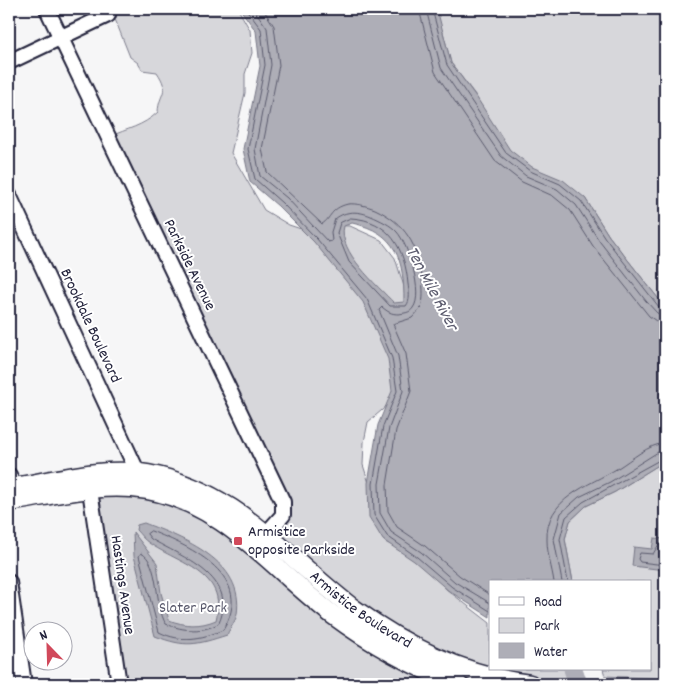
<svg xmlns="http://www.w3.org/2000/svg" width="674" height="693" font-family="Dekko,sans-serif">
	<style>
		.green { fill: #d7d7db; stroke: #7c7c8b }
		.water { fill: #aeaeb7; stroke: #767685; fill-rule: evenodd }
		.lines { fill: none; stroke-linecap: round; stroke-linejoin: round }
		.shore { stroke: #5a5a6d; stroke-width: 1 }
		.river { stroke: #aeaeb7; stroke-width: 19 }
		.minor-casing { stroke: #22223b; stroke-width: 18 }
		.major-casing { stroke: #22223b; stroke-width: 21 }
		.minor { stroke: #fff; stroke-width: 14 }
		.major { stroke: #fff; stroke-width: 18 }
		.poi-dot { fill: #d1495b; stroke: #fff; stroke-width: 2 }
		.labels { text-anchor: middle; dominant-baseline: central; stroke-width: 4; stroke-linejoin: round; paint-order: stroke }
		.street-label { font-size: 16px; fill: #22223b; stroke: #fff }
		.poi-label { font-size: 16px; fill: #22223b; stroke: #fff; text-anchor: start }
		.park-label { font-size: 16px; fill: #58586b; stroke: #fff }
		.water-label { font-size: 18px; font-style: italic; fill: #5a5a6d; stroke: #fff }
	</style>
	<rect width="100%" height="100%" fill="#f6f6f7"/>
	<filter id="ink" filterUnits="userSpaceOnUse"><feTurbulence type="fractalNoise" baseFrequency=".02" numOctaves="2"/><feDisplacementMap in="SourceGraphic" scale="10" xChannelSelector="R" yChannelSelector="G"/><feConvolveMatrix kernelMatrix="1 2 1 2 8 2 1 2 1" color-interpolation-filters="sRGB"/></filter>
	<g filter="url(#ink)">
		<g class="green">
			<path d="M111,9H238L250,30L252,53L245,74V93L231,153L264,210L289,225L301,229L325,225L350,226L381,240L395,258L408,299L402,393L368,422L364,442L363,465L370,486V512L385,542L421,560L446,589L490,623V669H570L577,678V684H122L93,495L126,492L191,510L246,546L284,509L109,137C128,128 142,127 158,112C159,92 171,93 157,72L142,70L138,63L130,57Z"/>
			<polygon points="432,9 665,9 665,307 609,236 585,198 533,211 476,96 451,63 443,32"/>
			<polygon points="665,461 665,679 605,676 603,669 650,669 650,582 573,582 565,539 570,521 586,506 615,492"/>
		</g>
		<g class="water">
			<path d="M240,9H437L451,63L477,98L510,150L532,167L563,180L585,198L609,236L665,307V461L615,492L586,506L570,521L565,539L573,582H490V617L449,591L414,561L383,540L369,517L368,483L378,425L392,391L388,359L363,302L314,242L278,206L250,182L243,149L260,66L256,31ZM352,223C397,232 404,260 404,302L394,303C378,286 337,251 344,226Z"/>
			<path d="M144,523C183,538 245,561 237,614C236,621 230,628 227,635C196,645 186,648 155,636L134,556L133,532L157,563L161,593L169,620C184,626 200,627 216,620C228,572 179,564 149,543C144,540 140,534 136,530L137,525Z"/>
			<polygon points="654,538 665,539 665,570 632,566 634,547 652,549"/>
		</g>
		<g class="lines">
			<g class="shore">
				<polyline points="246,9 261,29 265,65 248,149 255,179 282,203 317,239 367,299 392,358 397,391 383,426 373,484 374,515 387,536 417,557 452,587 490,611"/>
				<path d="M254,9L267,28L271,65L255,149L260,176L287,198L328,242L332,241L331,232L335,219C346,210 359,211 371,216C380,220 391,225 397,232C408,244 424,294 413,308C410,313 404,313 399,314C391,314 388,312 382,307L379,310L398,356L403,391L389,428L379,484L380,513L391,532L421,552L455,582L490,603"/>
				<path d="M263,9L274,26L279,65L262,149L267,172L322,224C331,219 330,208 348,204C356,203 367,206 375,209C405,223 418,245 422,278C423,288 424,299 421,308L412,318L393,324L406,354L411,391L396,430L387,485L388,511L397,527L425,546L460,576L490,595"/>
				<polyline points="419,9 435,72 495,161 522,182 553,196 570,210 593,246 649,316 656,321 665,323"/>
				<polyline points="426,9 441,68 501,156 526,176 557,189 576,205 600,242 646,301 657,313 665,316"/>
				<polyline points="432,9 447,65 506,153 530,171 560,184 581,201 605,238 659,307 665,309"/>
				<path d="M351,218C390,220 405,249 408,284C409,291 411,300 406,306H390L349,262L337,233L340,223Z"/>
				<path d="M151,531C192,547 256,577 223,630C201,639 181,643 159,632L139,556L141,553C160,562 154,606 166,624C183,631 204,633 219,623C239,577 182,557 151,539L147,534Z"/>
				<polyline points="665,544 659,544 653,554 640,553 638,559 640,562 665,565"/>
				<path d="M554,582C552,568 547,554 547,540C545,498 589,486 618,468C631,460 649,444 665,443"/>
				<polyline points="562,582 554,539 561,513 579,497 610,482 658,452 665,451"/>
				<polyline points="568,582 560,539 566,517 583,502 665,457"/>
			</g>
			<polyline class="river" points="573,669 578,684"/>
			<defs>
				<g id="minor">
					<polyline points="47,9 283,502 283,515 266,534"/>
					<polyline points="9,62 108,15"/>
					<polyline points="9,195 138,473"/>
					<polyline points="9,475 14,487"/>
					<polyline points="90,490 119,684"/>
					<polyline points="9,582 24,684"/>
				</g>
				<g id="major">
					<path id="s1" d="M9,488C53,481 103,466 148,474C238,491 285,557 354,609C405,646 466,676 530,684"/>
					<path d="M9,502C54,495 102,482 147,490C226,504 273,570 333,615C372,644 413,666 458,684"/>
				</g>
			</defs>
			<use href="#minor" class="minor-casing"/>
			<use href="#major" class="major-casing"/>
			<use href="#minor" class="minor"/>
			<use href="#major" class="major"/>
		</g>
	</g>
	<rect class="poi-dot" x="233" y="536" width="10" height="10" rx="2.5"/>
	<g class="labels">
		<g class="street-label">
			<text transform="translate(189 265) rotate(64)">Parkside Avenue</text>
			<text transform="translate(90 326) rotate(65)">Brookdale Boulevard</text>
			<text transform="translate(122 585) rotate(82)">Hastings Avenue</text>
			<text stroke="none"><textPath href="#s1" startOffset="396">Armistice Boulevard</textPath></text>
		</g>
		<g class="poi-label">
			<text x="248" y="532">Armistice<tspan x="248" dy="18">opposite Parkside</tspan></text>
		</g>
		<g class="park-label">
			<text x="193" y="608">Slater Park</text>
		</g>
		<g class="water-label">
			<text transform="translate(431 289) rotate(62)">Ten Mile River</text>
		</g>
	</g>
	<rect width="674" height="693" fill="none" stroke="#fff" stroke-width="30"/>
	<rect x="15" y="15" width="644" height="663" fill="none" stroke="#22223b" stroke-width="2" filter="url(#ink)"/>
	<rect x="489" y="580" width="162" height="90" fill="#ffffff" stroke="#a7a7b1"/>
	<rect x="499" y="597" width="25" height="8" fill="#ffffff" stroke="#a7a7b1"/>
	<text x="534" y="606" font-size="15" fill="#22223b">Road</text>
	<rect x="499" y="618" width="25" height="15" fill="#d7d7db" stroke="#a7a7b1"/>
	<text x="534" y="630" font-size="15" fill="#22223b">Park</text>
	<rect x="499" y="643" width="25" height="15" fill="#aeaeb7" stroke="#a7a7b1"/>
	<text x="534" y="656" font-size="15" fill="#22223b">Water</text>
	<g transform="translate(48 646) rotate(337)"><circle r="24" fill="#ffffff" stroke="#a7a7b1"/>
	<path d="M0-4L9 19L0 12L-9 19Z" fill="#d1495b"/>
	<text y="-8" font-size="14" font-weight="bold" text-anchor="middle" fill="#22223b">N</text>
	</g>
</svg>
